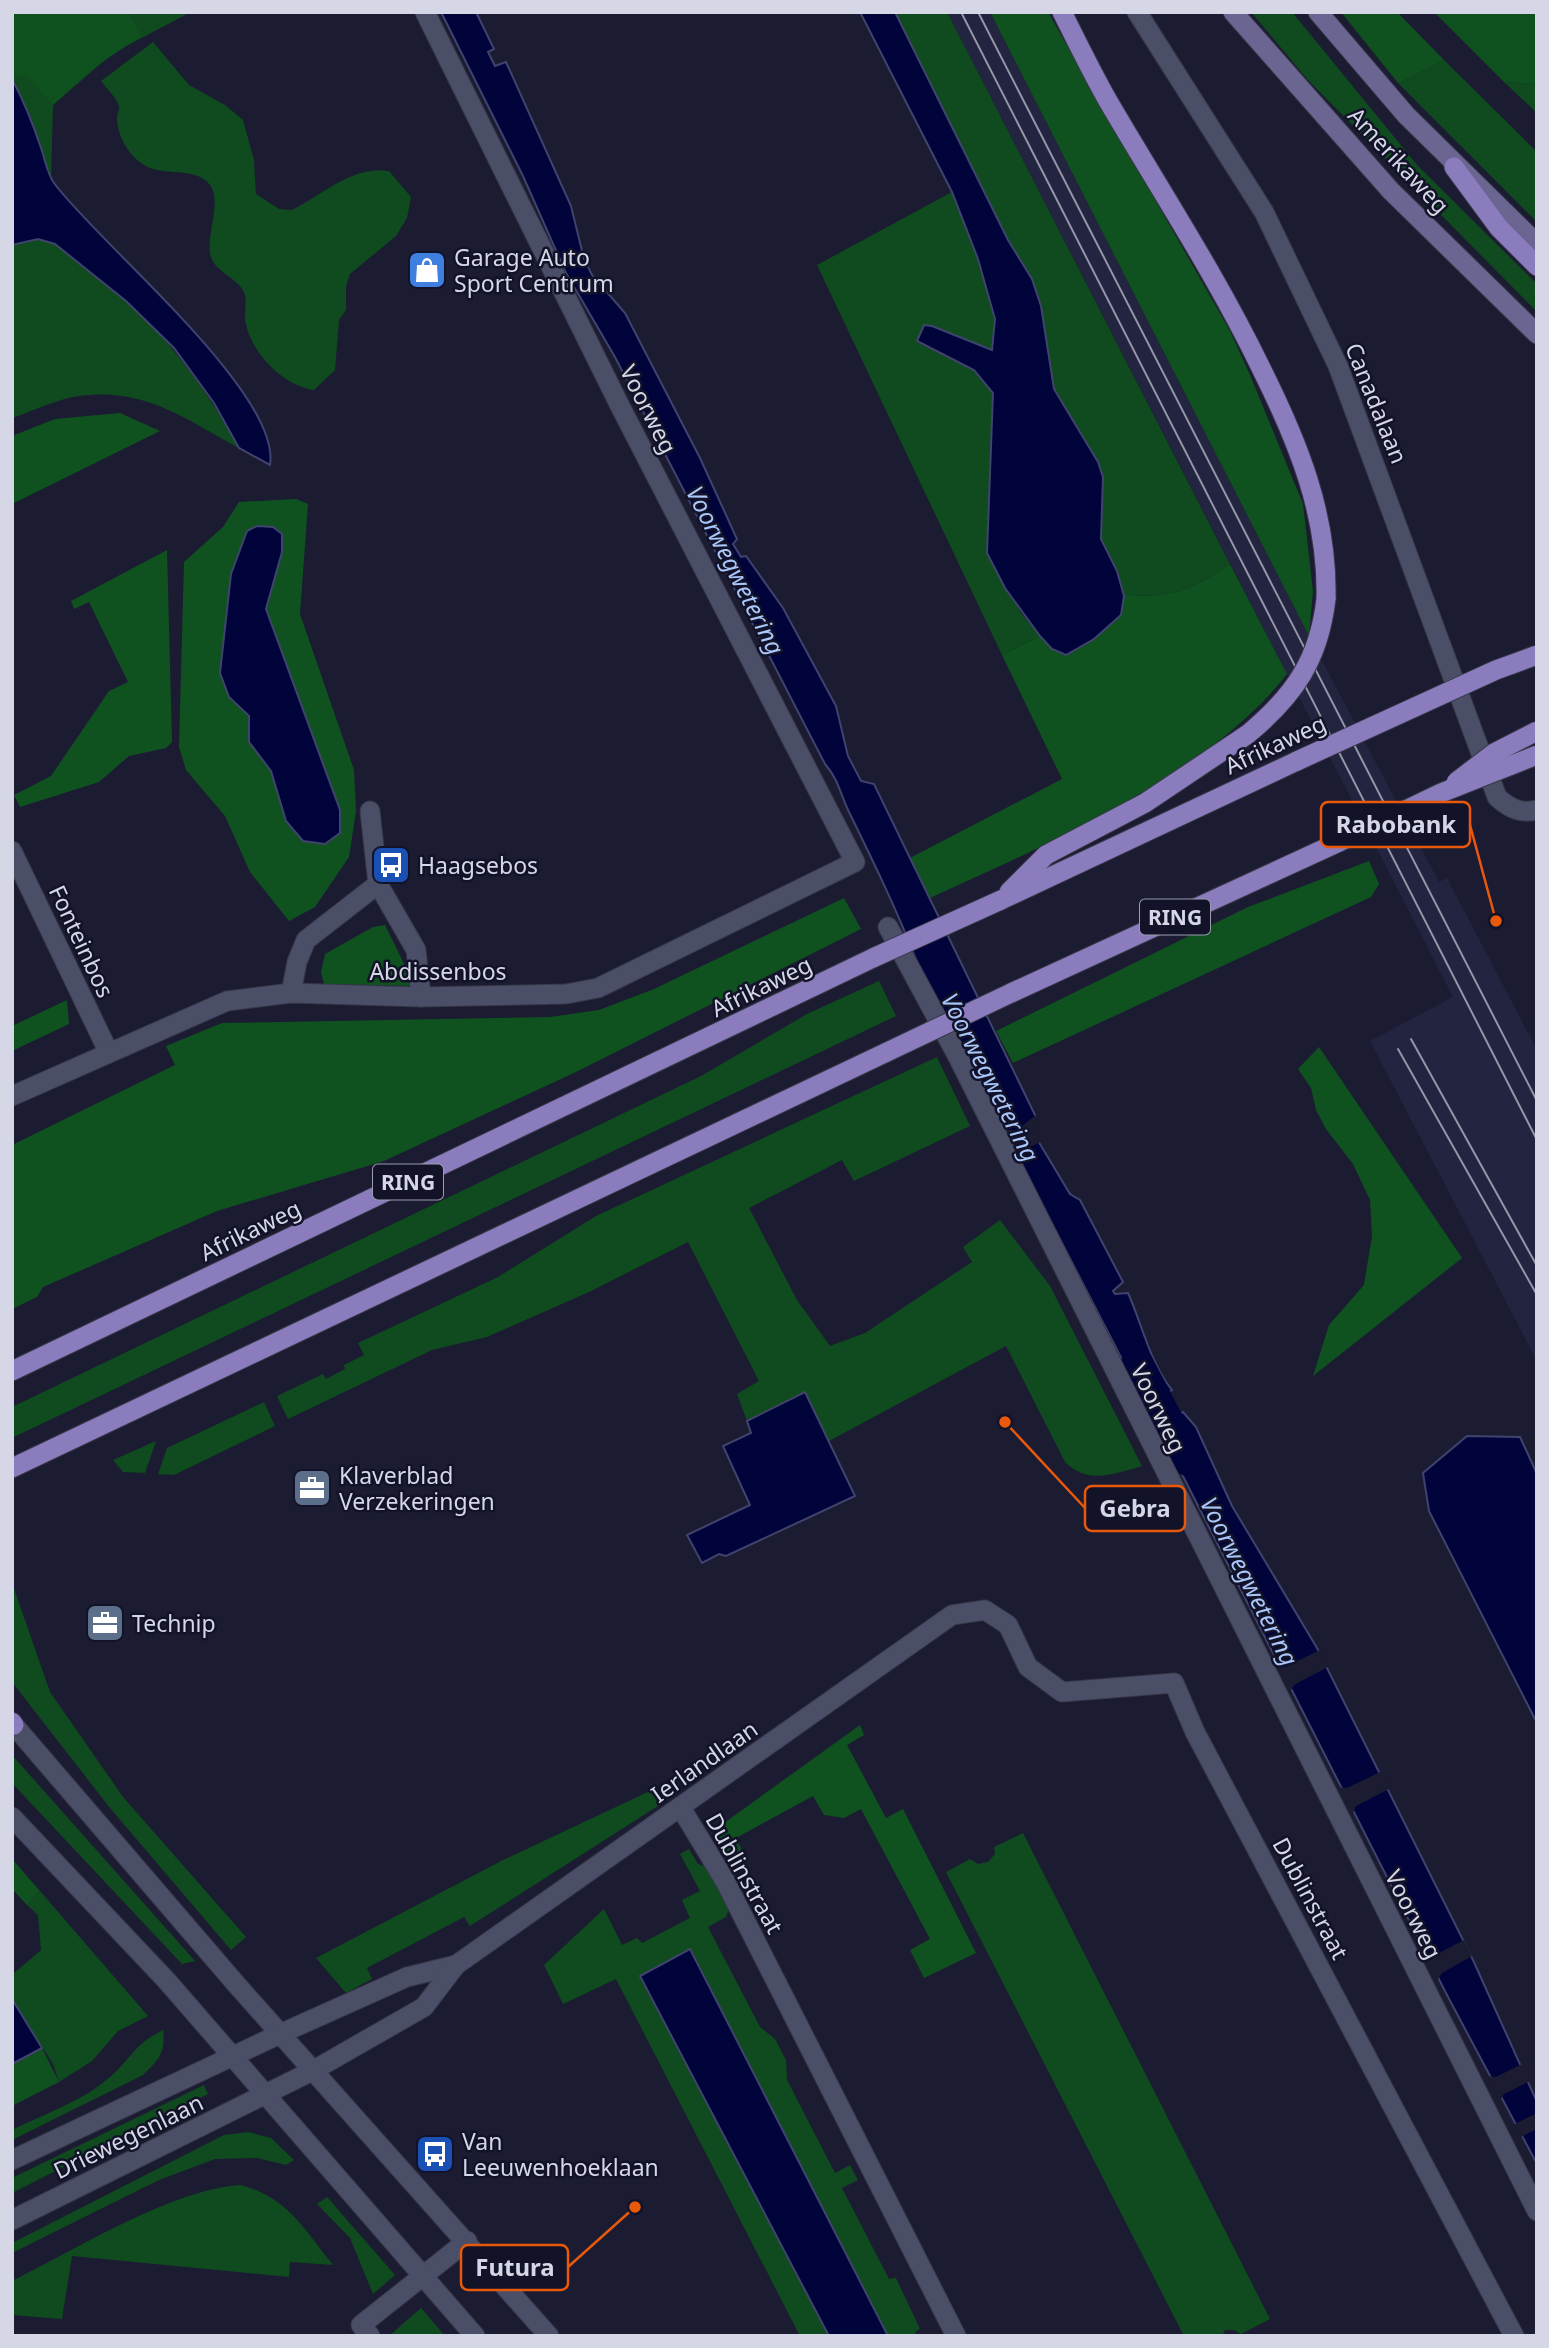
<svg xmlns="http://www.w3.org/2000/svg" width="1549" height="2348" font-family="'Noto Sans',sans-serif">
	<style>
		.built { fill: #23243f }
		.green { fill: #0f4b1e }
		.forest { fill: #0f5220 }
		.water { fill: #00043a; stroke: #40436e; stroke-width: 2 }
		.pier { fill: #1b1c32 }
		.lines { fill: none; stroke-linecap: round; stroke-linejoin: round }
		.canal { stroke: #00043a; stroke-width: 32 }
		.minor-casing { stroke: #38384a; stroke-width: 21 }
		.tertiary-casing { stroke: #38384a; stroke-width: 21 }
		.secondary-casing { stroke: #38384a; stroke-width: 21 }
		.primary-casing { stroke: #38384a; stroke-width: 21 }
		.minor { stroke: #4b4e67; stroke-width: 19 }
		.tertiary { stroke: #4b4e67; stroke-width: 19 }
		.secondary { stroke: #6b6592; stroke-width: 19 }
		.primary { stroke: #8b7cbd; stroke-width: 19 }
		.tram { stroke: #9495a7; stroke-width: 2 }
		.primary-bridge-casing { stroke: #38384a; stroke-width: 21; stroke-linecap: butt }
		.primary-bridge { stroke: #8b7cbd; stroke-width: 19 }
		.labels { text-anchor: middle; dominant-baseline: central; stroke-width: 5; stroke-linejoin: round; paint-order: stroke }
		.shield { fill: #121328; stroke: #9a9cad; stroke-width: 2 }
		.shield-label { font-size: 21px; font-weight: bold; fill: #d5d7e6 }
		.street-label { font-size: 23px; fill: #d5d7e6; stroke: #121328 }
		.poi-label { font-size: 23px; fill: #d5d7e6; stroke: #121328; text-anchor: start }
		.water-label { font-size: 24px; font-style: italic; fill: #aac6fa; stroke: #121328 }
		.leader { fill: none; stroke: #e8590c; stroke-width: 2.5 }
		.callout-dot { fill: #e8590c; stroke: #121328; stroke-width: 2.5 }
		.callout { fill: #121328; stroke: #e8590c; stroke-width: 2.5 }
		.callout-label { font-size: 24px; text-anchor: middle; font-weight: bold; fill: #d5d7e6 }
	</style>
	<rect width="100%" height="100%" fill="#1b1c32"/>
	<polygon class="built" points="947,12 990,12 1309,636 1439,882 1447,878 1537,1050 1537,1361 1370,1041 1453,997"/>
	<g class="green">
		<path d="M12,12H191L113,53L53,105L51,180L18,242C24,241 33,238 39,239C55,240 68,253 81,262C149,312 199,376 239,448C185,419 145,387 79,396C57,399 33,411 12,418Z"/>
		<path d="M895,12H947L1230,564C1189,592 1174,596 1124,596L1117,571L1101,539L1103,477L1098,462L1054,389L1032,279L1008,240Z"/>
		<polygon points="1251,12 1292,12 1418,166 1537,284 1537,312 1308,80"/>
		<path d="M153,42L189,85L225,105L243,120L254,160L256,194L279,209L292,210C322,195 353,165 389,171L411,197L407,218L396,236L350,274L346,286V310L339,320L335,370L314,390C284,386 252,354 246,324C243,314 248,301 244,292C236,276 213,272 210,253C207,233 222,201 210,185C195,165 160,178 141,163C127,153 117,134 117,117C117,114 120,110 119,107C118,99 106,88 101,81Z"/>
		<polygon points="1444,60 1537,152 1537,222 1398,83"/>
		<polygon points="1504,82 1537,84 1537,113"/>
		<polygon points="952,192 978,259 996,319 992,350 932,326 924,325 918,340 974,370 993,393 987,553 1021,613 1040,636 1002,655 817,265"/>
		<polygon points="879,981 896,1016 12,1438 12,1407 701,1076 807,1014"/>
		<path d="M937,1057L970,1126L854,1181L842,1160L749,1208L797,1300L830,1346L865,1333L972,1262L963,1247L1000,1220L1050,1286L1142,1466C1114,1474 1088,1485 1065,1462L1006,1346L829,1441L805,1392L747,1421L737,1394L759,1381L688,1242L589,1292L487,1337L432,1350L288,1419L277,1396L323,1374L326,1379L345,1369L344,1365L364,1355L358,1343L498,1277L596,1216Z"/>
		<polygon points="264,1402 275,1426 174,1475 158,1474 167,1448"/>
		<polygon points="156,1441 145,1473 123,1472 113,1460"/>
		<polygon points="12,1583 50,1692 123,1797 246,1937 231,1950 110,1808 12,1682"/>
		<polygon points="12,1755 195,1961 182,1964 12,1783"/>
		<polygon points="650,1791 661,1804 470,1926 464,1917 367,1968 372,1979 346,1993 316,1958 503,1860"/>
		<polygon points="1023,1833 1270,2319 1241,2334 1234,2330 1225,2330 1222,2336 1184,2336 946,1872 970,1859 978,1864 988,1862 995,1854 994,1847"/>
		<polygon points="689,1849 698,1864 712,1869 730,1905 726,1917 708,1927 760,2027 775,2039 786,2060 787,2080 835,2173 850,2165 858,2180 842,2188 889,2279 896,2278 920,2329 915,2332 917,2336 888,2336 691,1949 640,1977 829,2336 800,2336 616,1979 563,2004 544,1965 604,1909 622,1945 637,1938 642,1943 690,1918 682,1900 700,1891 680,1854"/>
		<polygon points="40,1891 148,2016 118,2031 92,2061 59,2082 53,2064 12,1999 12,1975 41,1950 38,1915 27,1905"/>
		<path d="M163,2030C166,2052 159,2060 143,2075L12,2140V2130C44,2114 83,2101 110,2077C132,2058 133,2045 163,2030Z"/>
		<polygon points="204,2085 208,2094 12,2193 12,2178"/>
		<polygon points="248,2132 271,2138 294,2160 286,2165 257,2158 215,2159 159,2180 12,2253 12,2243 224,2135"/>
		<path d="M241,2185C288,2198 304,2229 333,2265L290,2262L289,2277L72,2256L62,2319L12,2315V2281C75,2250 172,2189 241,2185Z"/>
		<polygon points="327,2197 395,2275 373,2294 350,2238 317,2204"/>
		<polygon points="421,2308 445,2336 389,2336"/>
	</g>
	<g class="forest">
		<polygon points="19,12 127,12 141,36 89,71 53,105 29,77 12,74 12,17"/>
		<polygon points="990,12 1048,12 1230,331 1250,375 1303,504 1313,591 1309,636"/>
		<polygon points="1341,12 1397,12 1444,60 1398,83"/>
		<polygon points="1434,12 1537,12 1537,84 1504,82"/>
		<polygon points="120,413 160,431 12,504 12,436 55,419"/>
		<polygon points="296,499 308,504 300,614 354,770 356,811 349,857 315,907 289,921 250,872 225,816 186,770 179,747 184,562 223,527 239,502"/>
		<polygon points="167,550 172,742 166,748 129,756 99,782 20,807 14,795 51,776 109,691 128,682 89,602 74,609 71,601"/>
		<path d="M1230,564L1287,674C1210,774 1044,846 930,898L910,858L1062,779L1002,655L1040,636L1052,649L1121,616L1124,596C1174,596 1189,592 1230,564Z"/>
		<polygon points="1369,861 1379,884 1371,897 1013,1063 996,1031 1248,907"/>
		<polygon points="844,898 861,929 576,1072 384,1161 217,1211 43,1287 37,1297 12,1309 12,1145 175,1065 166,1046 222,1023 550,1017 599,1010 654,989"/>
		<polygon points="385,925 415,986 324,984 321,972 325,954 373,927"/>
		<polygon points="67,1000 69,1024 12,1051 12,1026"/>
		<polygon points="1319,1047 1462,1258 1313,1376 1329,1325 1364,1285 1372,1236 1370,1200 1353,1164 1326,1129 1316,1110 1311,1088 1298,1069"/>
		<polygon points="860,1725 864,1735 847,1745 886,1818 903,1809 976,1953 924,1978 910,1950 930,1939 861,1809 844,1818 824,1815 813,1796 736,1838 746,1858 733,1859 719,1844 717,1828"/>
		<polygon points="12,1859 40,1891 27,1905 12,1889"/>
		<polygon points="42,2048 59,2082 12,2106 12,2064"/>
	</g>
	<g class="water">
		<path d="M441,12H476L494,49L488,52L495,66L506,62L571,206L584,259L592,275L625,313L700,458L737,539L733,544L741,557L746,556L783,608L836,706L848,756L861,781L874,784L1036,1117L1028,1124L1070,1194L1080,1200L1123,1282L1113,1291L1115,1294L1128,1293C1142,1324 1150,1363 1172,1390L1151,1402H1144L917,962C897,910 873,861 849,812C840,794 839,780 825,764L615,357L566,273L523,176Z"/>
		<polygon points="860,12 895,12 1008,240 1032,279 1041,306 1054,389 1098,462 1103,477 1101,539 1117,571 1124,596 1121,615 1094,639 1066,655 1052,649 1040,636 1005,588 987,553 993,393 974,370 917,341 924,325 932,326 992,350 995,319 978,259 952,192"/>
		<path d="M12,79C24,101 33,124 41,148C45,159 47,173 54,183C97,242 282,393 270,465L239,448L214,403L174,348L126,301L55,244L38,239L12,245Z"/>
		<polygon points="257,526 273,527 282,534 282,552 266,609 340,810 340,833 325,844 303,841 286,821 271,771 249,742 249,716 229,697 220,673 231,574 247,531"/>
		<polygon points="805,1392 855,1496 726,1556 719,1554 702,1563 687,1535 750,1505 723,1446 751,1433 747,1421"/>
		<polygon points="1183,1412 1196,1427 1232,1506 1317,1648 1473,1960 1537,2102 1537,2164 1447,1995 1159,1429"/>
		<polygon points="1467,1436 1520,1437 1537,1474 1537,1723 1429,1511 1423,1473"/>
		<polygon points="690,1949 888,2336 829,2336 640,1976"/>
		<polygon points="12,1999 42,2048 12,2064"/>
	</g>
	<g class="pier">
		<polygon points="1036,1115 1039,1120 1033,1124 1043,1141 1027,1148 1019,1162 1002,1130 1017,1130"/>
		<polygon points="1320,1650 1328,1667 1294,1685 1290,1692 1277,1666 1285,1667"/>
		<polygon points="1382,1771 1391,1788 1356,1806 1352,1815 1338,1787 1347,1788"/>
		<polygon points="1464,1940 1472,1956 1442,1973 1436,1982 1422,1954 1433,1956"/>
		<polygon points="1524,2063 1532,2080 1504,2094 1500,2101 1487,2076 1496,2077"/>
		<polygon points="1537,2113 1537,2129 1519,2138 1513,2125"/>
	</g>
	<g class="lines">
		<polyline class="canal" points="1137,1363 1188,1460"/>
		<defs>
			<g id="minor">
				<path d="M1137,12L1264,212L1338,366L1497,797C1509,808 1520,814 1537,810"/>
				<polyline points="370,811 378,884 416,950 421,997"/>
				<polyline points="12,851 108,1051"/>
				<polyline points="888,927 958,1057 1537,2211"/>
				<polyline points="291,993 297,962 306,940 378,884"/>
				<polyline points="12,1096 227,1001 291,993 421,997 566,994 598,988 855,862 620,406 425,12"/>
				<polyline points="681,1808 725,1881 956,2336"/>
				<polyline points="282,2033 407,1977 456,1965"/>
				<polyline points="314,2070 424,2007 456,1965 952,1615 985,1610 1008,1625 1028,1667 1062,1692 1174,1683 1195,1732 1514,2336"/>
				<polyline points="370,2336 361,2325 467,2241"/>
			</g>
			<g id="tertiary">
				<polyline points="12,1723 236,1984 549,2336"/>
				<polyline points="12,1817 167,1981 475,2336"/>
				<polyline points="12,2160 282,2033"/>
				<polyline points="12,2220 314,2070"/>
			</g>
			<g id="secondary">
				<polyline points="1233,12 1391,191 1537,334"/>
				<polyline points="1318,12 1406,115 1537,244"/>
			</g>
			<g id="primary">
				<path d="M1062,12C1077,42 1092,73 1108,101C1160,190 1216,275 1261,368C1298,442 1328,515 1326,599"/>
				<polyline points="1454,167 1499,228 1537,266"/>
				<polyline points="1009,892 1046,855 1145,803 1248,734"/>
				<polyline points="1001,900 1297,761"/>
				<polyline points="1011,993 1339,842"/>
				<polyline points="12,1371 875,957"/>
				<polyline points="12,1468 887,1052"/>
				<polyline points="12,1722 14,1725"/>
			</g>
		</defs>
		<use href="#minor" class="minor-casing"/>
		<use href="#tertiary" class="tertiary-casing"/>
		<use href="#secondary" class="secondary-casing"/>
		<use href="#primary" class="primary-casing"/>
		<use href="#minor" class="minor"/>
		<use href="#tertiary" class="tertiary"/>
		<use href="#secondary" class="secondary"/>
		<use href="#primary" class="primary"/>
		<g class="tram">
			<polyline points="961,12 1537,1140"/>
			<polyline points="978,12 1537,1101"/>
			<polyline points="1411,1039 1537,1266"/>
			<polyline points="1398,1049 1537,1295"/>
		</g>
		<defs>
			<g id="primary-bridge">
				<path d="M1248,734C1295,695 1319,659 1326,599"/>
				<polyline points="1297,761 1496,670 1537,655"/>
				<polyline points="1456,782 1494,753 1537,731"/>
				<polyline points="1339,842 1441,793 1537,755"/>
				<polyline points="875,957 1001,900"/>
				<polyline points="887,1052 1011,993"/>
			</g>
		</defs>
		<use href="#primary-bridge" class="primary-bridge-casing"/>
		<use href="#primary-bridge" class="primary-bridge"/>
	</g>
	<defs>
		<symbol id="shop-square" viewBox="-11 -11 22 22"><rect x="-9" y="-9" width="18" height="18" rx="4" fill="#3f7fe0" stroke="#121328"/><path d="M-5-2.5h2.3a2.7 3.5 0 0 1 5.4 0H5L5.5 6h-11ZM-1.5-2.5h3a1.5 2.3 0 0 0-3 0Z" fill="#fff"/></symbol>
		<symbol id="bus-square" viewBox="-11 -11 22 22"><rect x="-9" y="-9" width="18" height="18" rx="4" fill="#1a4fb4" stroke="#121328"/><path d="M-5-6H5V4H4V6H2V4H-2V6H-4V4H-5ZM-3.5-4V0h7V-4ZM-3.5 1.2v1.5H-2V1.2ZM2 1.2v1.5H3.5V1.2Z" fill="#fff"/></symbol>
		<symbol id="office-square" viewBox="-11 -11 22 22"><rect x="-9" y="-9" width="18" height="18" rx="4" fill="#5c6f8a" stroke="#121328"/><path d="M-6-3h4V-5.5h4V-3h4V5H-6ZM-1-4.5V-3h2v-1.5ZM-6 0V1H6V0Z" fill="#fff"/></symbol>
	</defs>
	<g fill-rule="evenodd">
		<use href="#shop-square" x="405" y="248" width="44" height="44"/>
		<use href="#bus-square" x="369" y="843" width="44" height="44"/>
		<use href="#office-square" x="290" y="1466" width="44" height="44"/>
		<use href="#office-square" x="83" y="1601" width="44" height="44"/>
		<use href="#bus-square" x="413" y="2132" width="44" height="44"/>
	</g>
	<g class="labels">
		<g class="shield">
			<rect x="1140" y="899.5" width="70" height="35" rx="5"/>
			<rect x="373" y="1164.5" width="70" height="35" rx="5"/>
		</g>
		<g class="shield-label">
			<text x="1175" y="917">RING</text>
			<text x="408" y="1182">RING</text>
		</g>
		<g class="street-label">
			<text transform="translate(1399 160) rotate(47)">Amerikaweg</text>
			<text transform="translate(1377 403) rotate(68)">Canadalaan</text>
			<text transform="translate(649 409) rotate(63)">Voorweg</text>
			<text transform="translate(1275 744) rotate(-25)">Afrikaweg</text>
			<text transform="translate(82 941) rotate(65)">Fonteinbos</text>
			<text x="438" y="971">Abdissenbos</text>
			<text transform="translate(761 986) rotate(-26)">Afrikaweg</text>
			<text transform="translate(250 1230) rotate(-26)">Afrikaweg</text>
			<text transform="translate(1159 1408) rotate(64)">Voorweg</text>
			<text transform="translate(704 1761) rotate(-35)">Ierlandlaan</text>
			<text transform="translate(745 1873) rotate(61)">Dublinstraat</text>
			<text transform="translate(1311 1898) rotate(62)">Dublinstraat</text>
			<text transform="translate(1414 1914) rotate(63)">Voorweg</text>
			<text transform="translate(128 2136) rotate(-26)">Driewegenlaan</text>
		</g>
		<g class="poi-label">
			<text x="454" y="257">Garage Auto<tspan x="454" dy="26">Sport Centrum</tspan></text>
			<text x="418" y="865">Haagsebos</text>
			<text x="339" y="1475">Klaverblad<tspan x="339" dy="26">Verzekeringen</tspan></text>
			<text x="132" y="1623">Technip</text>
			<text x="462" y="2141">Van<tspan x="462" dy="26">Leeuwenhoeklaan</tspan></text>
		</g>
		<g class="water-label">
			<text transform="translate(736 570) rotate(63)">Voorwegwetering</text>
			<text transform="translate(991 1077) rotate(63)">Voorwegwetering</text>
			<text transform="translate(1250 1581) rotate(63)">Voorwegwetering</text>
		</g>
	</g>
	<path class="leader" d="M1496 921L1470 825M1005 1422L1085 1508M635 2207L568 2267"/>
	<g class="callout-dot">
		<circle cx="1496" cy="921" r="7"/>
		<circle cx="1005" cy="1422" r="7"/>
		<circle cx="635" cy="2207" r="7"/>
	</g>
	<g class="callout">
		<rect x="1321" y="802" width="149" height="45" rx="7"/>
		<rect x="1085" y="1486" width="100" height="45" rx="7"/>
		<rect x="461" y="2245" width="107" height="45" rx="7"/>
	</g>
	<g class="callout-label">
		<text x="1396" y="833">Rabobank</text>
		<text x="1135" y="1517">Gebra</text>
		<text x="515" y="2276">Futura</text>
	</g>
	<rect width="1549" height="2348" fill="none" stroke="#d5d7e6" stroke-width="28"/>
</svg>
